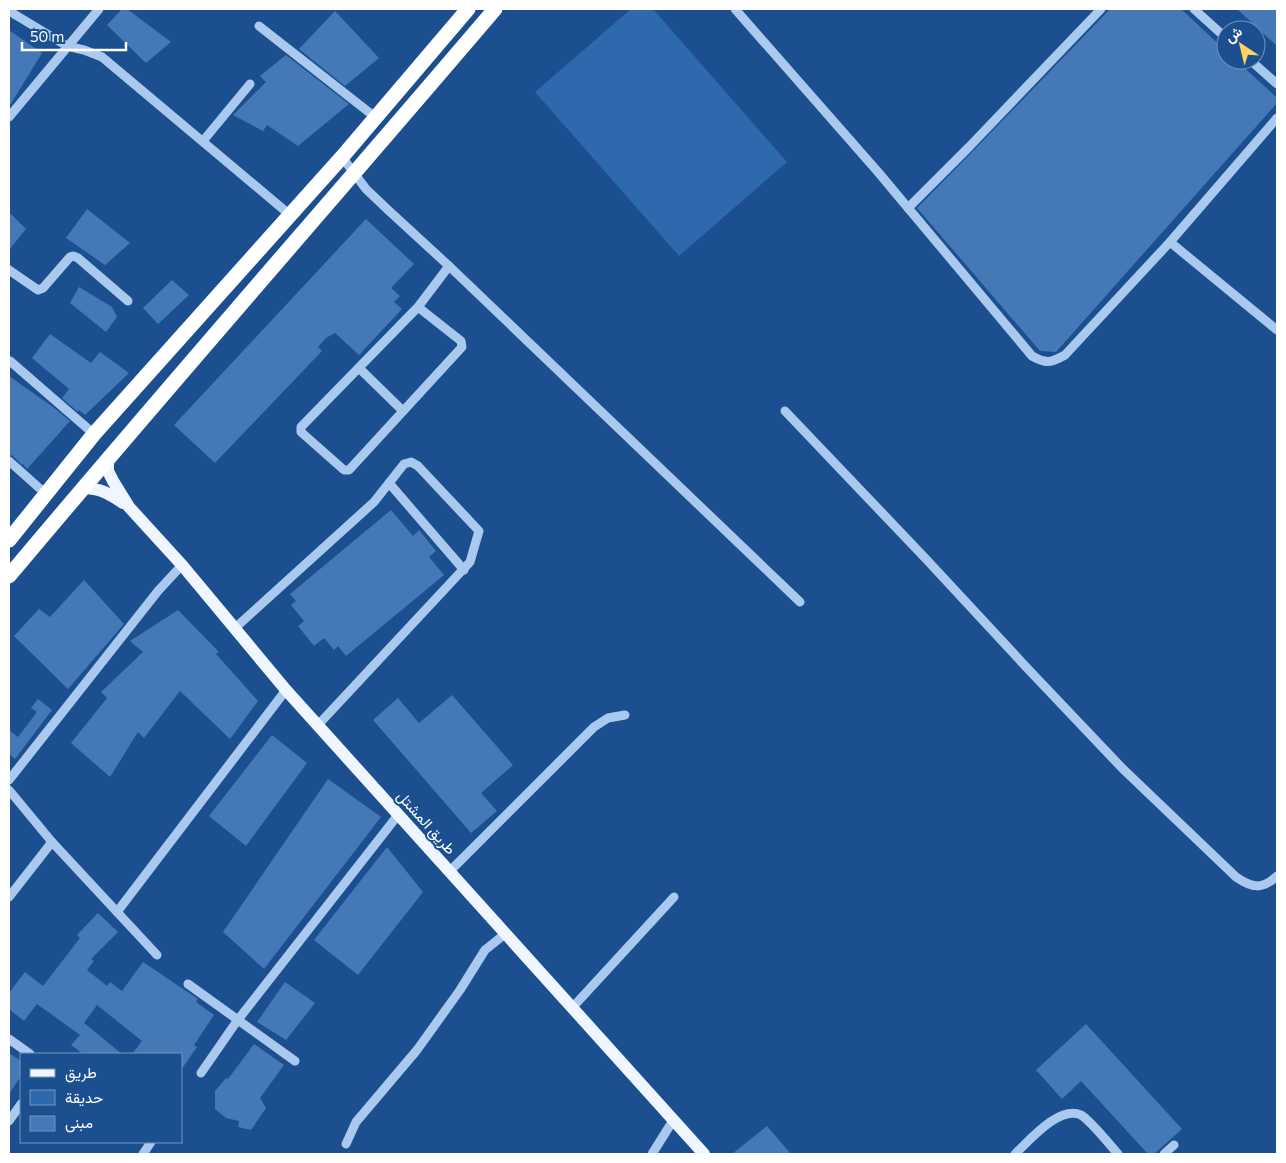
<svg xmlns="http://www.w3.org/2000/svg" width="1286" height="1163" font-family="Commissioner,Vazirmatn,sans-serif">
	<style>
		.green { fill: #2e69ad }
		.building { fill: #4478b7 }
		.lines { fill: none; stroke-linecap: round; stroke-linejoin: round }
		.minor { stroke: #a9c9ee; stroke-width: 9 }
		.major { stroke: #f0f6ff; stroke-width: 12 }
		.highway { stroke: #fff; stroke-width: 15 }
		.labels { text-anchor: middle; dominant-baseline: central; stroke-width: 4; stroke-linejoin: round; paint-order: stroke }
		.street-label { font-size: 15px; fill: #fff; stroke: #1b4f8f }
	</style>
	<rect width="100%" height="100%" fill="#1b4f8f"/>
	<polygon class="green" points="631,9 653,9 787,162 679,256 535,92"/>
	<g class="building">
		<polygon points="122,9 127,9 171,42 146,63 107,25"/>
		<polygon points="1110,9 1181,9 1226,51 1226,60 1236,60 1277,98 1277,103 1056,352 1040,351 917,208 973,151"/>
		<polygon points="1237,9 1277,9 1277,46"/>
		<polygon points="335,11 379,58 345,86 299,49"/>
		<polygon points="9,30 42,53 9,107"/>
		<polygon points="286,55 349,104 298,146 267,125 263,131 233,115 266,82 260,76"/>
		<polygon points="87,209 130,243 105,265 66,238"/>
		<polygon points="9,212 26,229 9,250"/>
		<polygon points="366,219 414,264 391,288 400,296 394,302 402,309 359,355 335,333 326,338 318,347 322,351 215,463 174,425"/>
		<polygon points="172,280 189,295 158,324 143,308"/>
		<polygon points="79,287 112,307 117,317 106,332 70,303"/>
		<polygon points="50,334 91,363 100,352 129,373 85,415 79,410 78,412 62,398 69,389 32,358"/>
		<polygon points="9,376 53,407 70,421 27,469 23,464 22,465 13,456 9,455"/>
		<polygon points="391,510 413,536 419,530 436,551 429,557 444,575 346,656 338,646 334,650 324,638 314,646 298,626 304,621 291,605 296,601 290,594"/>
		<polygon points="84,580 124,624 68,689 14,636 39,609 50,617"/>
		<polygon points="178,610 219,652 216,654 258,701 230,739 180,691 144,738 138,732 110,777 71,743 107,698 101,692 143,652 130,641"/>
		<polygon points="452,695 513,765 481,793 497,811 471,833 373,720 398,698 419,723"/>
		<polygon points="38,699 52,710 15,759 9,754 9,730 18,737 37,712 31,708"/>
		<polygon points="272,735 307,763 246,846 209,816"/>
		<polygon points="328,779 381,817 264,969 223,932"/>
		<polygon points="387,847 423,892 358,975 314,940"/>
		<polygon points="98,913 118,932 91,959 94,961 87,970 107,986 110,982 122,991 143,962 198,999 196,1002 214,1015 194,1045 197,1047 181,1070 181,1054 132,1054 142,1041 97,1005 84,1023 122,1054 83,1054 71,1045 80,1035 37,1004 24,1021 9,1009 9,993 25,972 43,986 80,938 77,935"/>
		<polygon points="285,982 315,1003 286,1040 257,1022"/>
		<polygon points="1086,1024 1182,1129 1154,1154 1148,1154 1081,1081 1062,1099 1036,1070"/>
		<polygon points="254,1044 284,1065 260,1098 266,1108 251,1130 238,1127 239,1121 226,1118 215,1109 215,1091 226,1078 228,1079"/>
		<polygon points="9,1053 21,1061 21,1076 9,1094"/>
		<polygon points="767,1126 791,1154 732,1154"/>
	</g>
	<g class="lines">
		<g class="minor">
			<path d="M735,9L878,172L1032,356C1046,364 1051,363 1065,355L1170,242L1277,118"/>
			<polyline points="1194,9 1226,38"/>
			<polyline points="9,11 67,46 84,50 102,57 290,215"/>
			<polyline points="259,26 375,117"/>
			<polyline points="1250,60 1277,84"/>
			<polyline points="9,117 99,9"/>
			<polyline points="203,141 250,84"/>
			<polyline points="342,157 366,189 387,209 449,266 800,602"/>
			<polyline points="908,208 969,147 1101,9"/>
			<polyline points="1170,242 1277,330"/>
			<polyline points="9,270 38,290 43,288 70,257 73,256 78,258 128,301"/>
			<polyline points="418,307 461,341 462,347 349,470 344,470 301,432 301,427 418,307 449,266"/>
			<polyline points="10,361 94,434"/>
			<polyline points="359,368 403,411"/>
			<path d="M785,411L926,559L1028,669L1122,768L1236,877C1252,888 1262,890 1277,876"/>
			<polyline points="9,461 47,495"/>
			<polyline points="389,483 464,570"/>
			<polyline points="235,628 374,502 404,464 411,462 418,466 479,531 470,562 318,725"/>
			<polyline points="9,780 158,591 182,565"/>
			<polyline points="9,790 52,842 157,955"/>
			<polyline points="449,872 594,727 608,718 625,715"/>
			<polyline points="9,897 52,842"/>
			<polyline points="117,912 286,690"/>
			<polyline points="188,984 295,1061"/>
			<polyline points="572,1008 674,897"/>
			<polyline points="9,1039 30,1054"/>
			<polyline points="201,1073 237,1021 398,815"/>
			<polyline points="9,1121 21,1104"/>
			<polyline points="346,1144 356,1122 417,1050 460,990 485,950 505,934"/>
			<polyline points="143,1154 151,1142"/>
			<polyline points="652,1154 674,1119"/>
			<path d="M1015,1154C1029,1141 1059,1105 1081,1115C1090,1120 1110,1145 1118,1154"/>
			<polyline points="1164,1154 1174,1145"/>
		</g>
		<g class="major">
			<polyline points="108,457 108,471 113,481 129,507 182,565 286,690 704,1154"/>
			<path d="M83,488C100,488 110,494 123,503"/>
		</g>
		<g class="highway">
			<polyline points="9,540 94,434 342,157 468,9"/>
			<path d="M9,576C169,385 334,198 495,9"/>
		</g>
	</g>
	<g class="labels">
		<g class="street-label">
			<text transform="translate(427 822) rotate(48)">طريق المشتل</text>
		</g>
	</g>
	<rect width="1286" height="1163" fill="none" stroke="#ffffff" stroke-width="20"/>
	<rect x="20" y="1053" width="162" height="90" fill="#1b4f8f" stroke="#7695bc"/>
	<rect x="30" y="1069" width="25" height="8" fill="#f0f6ff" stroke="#7695bc"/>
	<text x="65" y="1078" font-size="15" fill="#ffffff">طريق</text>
	<rect x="30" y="1090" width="25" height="15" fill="#2e69ad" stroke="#7695bc"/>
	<text x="65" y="1103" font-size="15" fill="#ffffff">حديقة</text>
	<rect x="30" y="1116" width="25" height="15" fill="#4478b7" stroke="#7695bc"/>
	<text x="65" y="1128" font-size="15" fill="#ffffff">مبنى</text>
	<g transform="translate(1241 45) rotate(325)"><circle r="24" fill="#1b4f8f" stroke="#7695bc"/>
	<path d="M0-4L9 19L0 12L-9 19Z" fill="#ffd166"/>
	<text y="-8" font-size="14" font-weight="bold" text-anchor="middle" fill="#ffffff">ش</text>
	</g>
	<path d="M22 42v8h104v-8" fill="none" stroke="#ffffff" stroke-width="2.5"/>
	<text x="30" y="42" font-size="15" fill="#ffffff" stroke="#1b4f8f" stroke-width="4" paint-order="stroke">50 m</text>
</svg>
